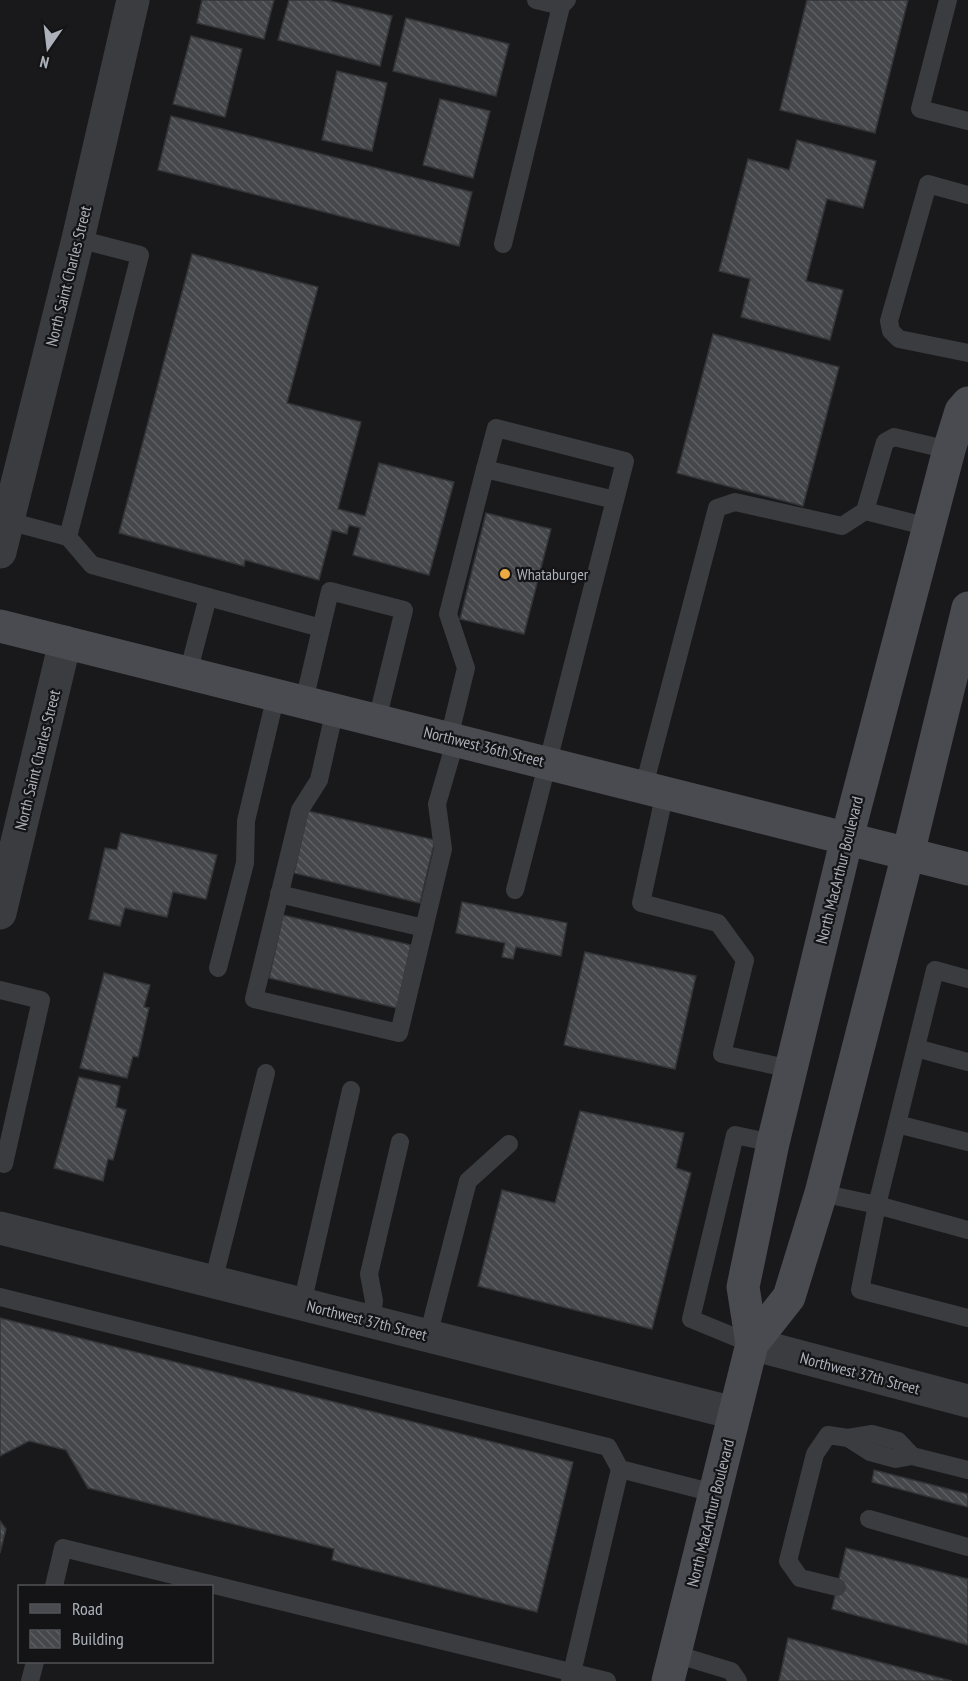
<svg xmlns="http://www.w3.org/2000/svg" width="968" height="1681" font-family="'PT Sans Narrow',sans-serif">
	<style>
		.building { fill: url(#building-back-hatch); stroke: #333437; stroke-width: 1.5 }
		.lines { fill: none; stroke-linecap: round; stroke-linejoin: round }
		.lane { stroke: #3a3c40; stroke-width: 18 }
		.street { stroke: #3a3c40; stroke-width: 33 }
		.secondary { stroke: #494b50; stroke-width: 33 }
		.poi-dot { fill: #ebab42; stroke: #141416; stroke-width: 2 }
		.labels { text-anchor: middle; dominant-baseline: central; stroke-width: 4.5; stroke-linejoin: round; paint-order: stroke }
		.street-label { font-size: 16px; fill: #acb1ba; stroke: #141416 }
		.poi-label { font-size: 16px; fill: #acb1ba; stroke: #141416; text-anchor: start }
	</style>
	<defs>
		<pattern id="building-back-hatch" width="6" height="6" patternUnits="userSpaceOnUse" patternTransform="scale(1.5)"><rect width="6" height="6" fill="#46474b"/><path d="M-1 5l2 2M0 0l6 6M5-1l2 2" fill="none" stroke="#5e5f63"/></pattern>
	</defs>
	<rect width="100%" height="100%" fill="#19191b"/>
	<g class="building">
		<polygon points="202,0 274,0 264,39 197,23"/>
		<polygon points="289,0 327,0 392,16 380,66 278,40"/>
		<polygon points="807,0 908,0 875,133 780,110"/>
		<polygon points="406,18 509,44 496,96 393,71"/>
		<polygon points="191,36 242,49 225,117 173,104"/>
		<polygon points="337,71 387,83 372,151 322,140"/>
		<polygon points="440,99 490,111 473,178 423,165"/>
		<polygon points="171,116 472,192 459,246 158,170"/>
		<polygon points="797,140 876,161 863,208 827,199 806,281 843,290 830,340 741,317 750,279 719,271 748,159 789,170"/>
		<polygon points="192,254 318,287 287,403 361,422 338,509 365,516 379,463 454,482 429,575 353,555 360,528 349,525 347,534 332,530 319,580 245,560 244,566 119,533"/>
		<polygon points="713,334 839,367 803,506 677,473"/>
		<polygon points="486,513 551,529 524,634 460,619"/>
		<polygon points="308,811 435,840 420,903 294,873"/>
		<polygon points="121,833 217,855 206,899 173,892 167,917 125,908 120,926 89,919 105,848 117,850"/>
		<polygon points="462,902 567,923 561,956 516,947 513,959 502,957 505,943 456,933"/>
		<polygon points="283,915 411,945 397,1008 269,978"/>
		<polygon points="585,952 696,976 675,1069 564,1045"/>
		<polygon points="104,973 150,985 144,1007 149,1008 138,1057 133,1056 127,1078 80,1068"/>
		<polygon points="79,1077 120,1086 116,1107 126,1110 113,1160 108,1159 103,1181 54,1168"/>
		<polygon points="580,1111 684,1133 676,1168 691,1173 652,1329 478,1286 502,1190 555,1203"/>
		<polygon points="0,1318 573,1462 537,1612 332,1560 334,1549 88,1488 66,1450 29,1441 0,1456"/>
		<polygon points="874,1470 968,1494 968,1507 872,1482"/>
		<polygon points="0,1521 6,1529 0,1553"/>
		<polygon points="846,1548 968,1579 968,1645 832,1609"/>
		<polygon points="788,1638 952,1681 779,1681"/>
	</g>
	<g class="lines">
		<g class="lane">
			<polyline points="536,0 561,6"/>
			<polyline points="948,0 920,109 968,121"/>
			<polyline points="968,195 928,184 889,321 891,331 899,339 968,353"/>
			<polyline points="78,239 140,255 68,537 92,565 321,628"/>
			<polyline points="503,244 561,6 567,0"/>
			<polyline points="485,469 496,428 625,461 515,890"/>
			<polyline points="8,521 68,537"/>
			<polyline points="929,527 865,511 885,442 894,437 949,450"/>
			<polyline points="188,673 208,597"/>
			<polyline points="304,701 330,591 404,610 377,720"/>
			<polyline points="335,709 319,780 300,810 254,999 399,1033 443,849 437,804 456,739"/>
			<polyline points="449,738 466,668 448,614 485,469 615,500"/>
			<polyline points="644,786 717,508 735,502 842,526 865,511"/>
			<polyline points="665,792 641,903 718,923 745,960 722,1054 791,1069"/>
			<polyline points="279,894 424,928"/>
			<polyline points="218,968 245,863 246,821 276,695"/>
			<polyline points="0,990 41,1000 4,1164"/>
			<polyline points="916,1048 968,1062"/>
			<polyline points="897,1124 968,1142"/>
			<polyline points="821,1193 877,1205 935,970 968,979"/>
			<polyline points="968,1230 877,1205 860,1290 968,1318"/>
			<polyline points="213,1282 266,1073"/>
			<polyline points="0,1297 608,1447 620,1469"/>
			<polyline points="302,1304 351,1090"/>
			<polyline points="371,1322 374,1301 369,1274 400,1142"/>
			<polyline points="428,1336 468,1181 509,1144"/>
			<polyline points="752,1344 691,1319 735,1135 773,1143"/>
			<polyline points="848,1438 870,1452 896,1459 912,1456 968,1470"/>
			<polyline points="869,1519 968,1547"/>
			<polyline points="54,1586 63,1548 607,1681"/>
			<polyline points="837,1587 800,1578 788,1561 815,1454 828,1435 848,1438 872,1434 898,1441 912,1456"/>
			<polyline points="675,1654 731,1671 738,1681"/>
			<polyline points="30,1681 35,1662"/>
			<polyline points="570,1681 620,1469 714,1493"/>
		</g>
		<g class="street">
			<polyline points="0,552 78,239 133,0"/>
			<polyline points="0,913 65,642"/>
			<polyline points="0,1228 734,1413"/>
			<polyline points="752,1344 968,1401"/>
		</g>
		<g class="secondary">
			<polyline points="0,626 968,869"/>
			<polyline points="752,1344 789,1297 821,1193 908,854 968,608"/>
			<polyline points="668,1681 752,1344 743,1287 773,1143 847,838 949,450 961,411 968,403"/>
		</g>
	</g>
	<circle class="poi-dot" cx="505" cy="574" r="6"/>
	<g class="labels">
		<g class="street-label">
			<text transform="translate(68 276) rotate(-76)">North Saint Charles Street</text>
			<text transform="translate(484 746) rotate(14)">Northwest 36th Street</text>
			<text transform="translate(37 760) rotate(-76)">North Saint Charles Street</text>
			<text transform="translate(839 870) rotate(-76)">North MacArthur Boulevard</text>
			<text transform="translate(367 1320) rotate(14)">Northwest 37th Street</text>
			<text transform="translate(860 1373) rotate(15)">Northwest 37th Street</text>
			<text transform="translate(710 1513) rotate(-76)">North MacArthur Boulevard</text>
		</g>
		<g class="poi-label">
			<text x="517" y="574">Whataburger</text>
		</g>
	</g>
	<rect x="18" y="1585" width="195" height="78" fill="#141416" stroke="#515358" stroke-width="1.5"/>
	<rect x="30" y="1604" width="30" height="9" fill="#494b50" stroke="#515358" stroke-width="1.5"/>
	<text x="72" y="1615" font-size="18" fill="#acb1ba">Road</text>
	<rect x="30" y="1630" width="30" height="18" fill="url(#building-back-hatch)" stroke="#515358" stroke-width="1.5"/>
	<text x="72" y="1645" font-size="18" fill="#acb1ba">Building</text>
	<g transform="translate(48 48) rotate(194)" stroke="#141416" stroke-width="4.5" paint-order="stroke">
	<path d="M0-4.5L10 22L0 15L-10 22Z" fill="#acb1ba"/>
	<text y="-9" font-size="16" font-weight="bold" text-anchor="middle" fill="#acb1ba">N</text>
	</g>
</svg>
